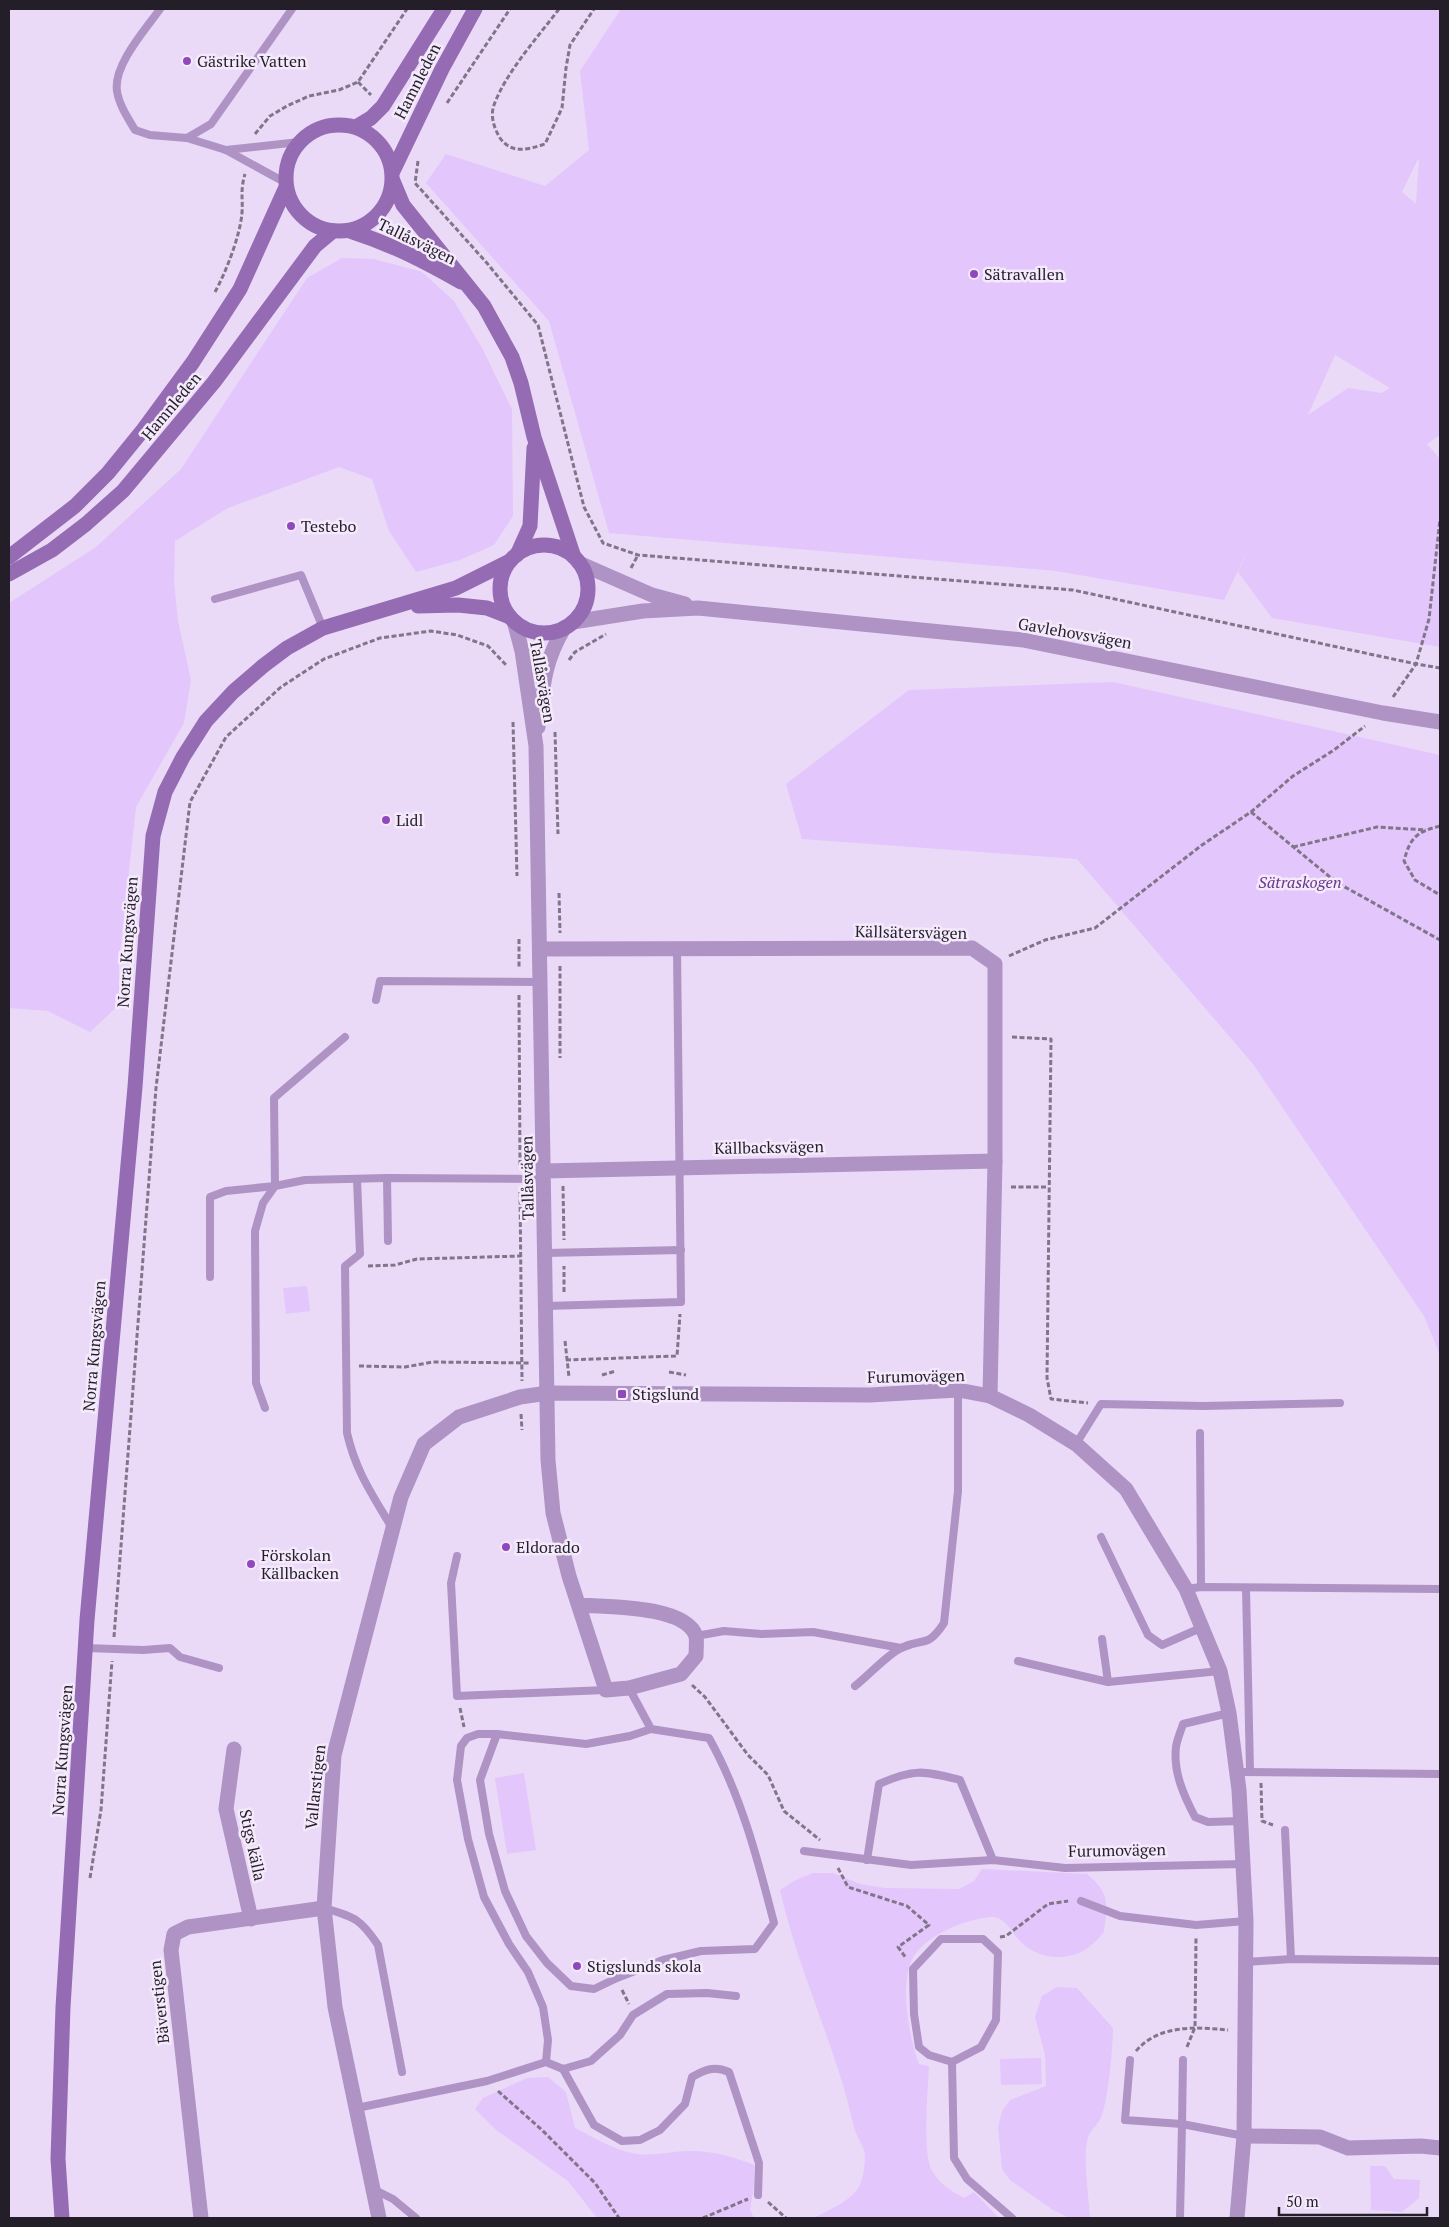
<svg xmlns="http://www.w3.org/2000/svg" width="1449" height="2227" font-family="'PT Serif',serif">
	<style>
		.green { fill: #e3c6fb; fill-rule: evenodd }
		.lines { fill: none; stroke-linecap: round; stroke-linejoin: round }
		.path { stroke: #807589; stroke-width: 3; stroke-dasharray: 5 2.5; stroke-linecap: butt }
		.lane { stroke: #ae93c4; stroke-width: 8 }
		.street { stroke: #ae93c4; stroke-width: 15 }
		.secondary { stroke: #956cb3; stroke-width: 15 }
		.poi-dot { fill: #8f49bd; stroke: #f4eafc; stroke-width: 2 }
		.labels { text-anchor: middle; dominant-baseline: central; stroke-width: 5; stroke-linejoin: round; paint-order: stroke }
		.poi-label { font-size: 16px; fill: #241e29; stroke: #f4eafc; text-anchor: start }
		.street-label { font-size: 16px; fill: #241e29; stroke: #f4eafc }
		.park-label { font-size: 16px; font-style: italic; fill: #683689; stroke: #f4eafc }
	</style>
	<rect width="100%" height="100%" fill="#eadaf8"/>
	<g class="green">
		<path d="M621,9H1440V435L1427,444L1440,459V647L1272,618L1238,572L1251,543L1224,600L1056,571L609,533L549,321L426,183L446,154L545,186L589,150L580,71ZM1418,159L1419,160L1416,204L1402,192ZM1335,355L1390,388L1382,393L1348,388L1308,415Z"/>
		<polygon points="342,258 374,259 422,272 454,301 482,348 512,409 513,516 494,545 460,560 416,572 389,531 372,479 339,467 228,508 175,541 174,581 178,621 191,680 184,723 136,807 119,961 119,1005 90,1032 48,1011 9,1008 9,603 96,547 181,469 307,278"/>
		<polygon points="1113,682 1440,755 1440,1355 1424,1316 1253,1064 1077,859 802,839 786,784 909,690"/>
		<polygon points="307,1286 310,1311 286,1314 283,1288"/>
		<polygon points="524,1773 536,1850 507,1854 495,1778"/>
		<path d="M982,1869L1087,1874C1111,1894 1107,1904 1104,1932C1097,1940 1090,1948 1081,1952C1061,1961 1037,1958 1021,1942C1012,1934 1007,1919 994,1917C985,1916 961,1923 953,1927C940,1933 925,1941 916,1953C897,1978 909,2037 919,2064L929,2066C928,2089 922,2153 932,2171C940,2184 951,2191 964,2198L974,2192L999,2218H814C829,2210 856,2199 861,2182C864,2173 865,2164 865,2155C864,2146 856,2136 854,2127C836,2046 798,1971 780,1890L796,1880L813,1873H833L860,1884L885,1888L959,1889L974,1881Z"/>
		<path d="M1057,1987L1077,1988L1113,2028C1113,2045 1108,2106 1100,2119C1095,2129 1089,2129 1087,2142C1083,2158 1089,2199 1090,2218H1070L1053,2210L1010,2180L1002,2169L998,2127L1002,2111L1010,2100L1046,2086L1045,2055L1035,2017L1042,1996Z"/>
		<polygon points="1041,2058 1042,2084 1001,2085 1000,2059"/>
		<path d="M548,2077L566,2092L575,2128C593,2137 612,2149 632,2153C650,2157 668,2152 686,2151C710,2150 732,2156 754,2165V2186L750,2210L754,2218H597L568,2181L495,2129L475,2109L483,2098L527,2078Z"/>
		<polygon points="1370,2166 1385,2166 1394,2179 1420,2180 1419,2198 1402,2212 1371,2210"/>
	</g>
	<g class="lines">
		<g class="path">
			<path d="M559,9C538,37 506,72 494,105C490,116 494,128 500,138C512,155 529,149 545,144L562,108L566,68L570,45L594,9"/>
			<polyline points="358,82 371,95"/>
			<polyline points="447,103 510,9"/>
			<polyline points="255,134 270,116 287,106 309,96 339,90 358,82 407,9"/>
			<polyline points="418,161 415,183 486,262 538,325 584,507 603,543 638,555 1073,590 1416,664 1440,668"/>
			<path d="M215,292C226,272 240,236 242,213C243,197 240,191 245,174"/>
			<polyline points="631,568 638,555"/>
			<polyline points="569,660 575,652 606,634"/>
			<polyline points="1393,697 1416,664 1429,619 1440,519"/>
			<polyline points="513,722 517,876"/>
			<polyline points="555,732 558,834"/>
			<polyline points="1251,812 1336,882 1440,940"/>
			<path d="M1440,826C1416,832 1410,838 1404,861L1415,880L1440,895"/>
			<polyline points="1293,847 1377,827 1426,830"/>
			<polyline points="559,893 560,933"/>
			<polyline points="519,939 519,968"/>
			<polyline points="1009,956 1045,940 1095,928 1202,845 1251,812 1293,776 1334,750 1365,726"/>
			<polyline points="560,966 560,1058"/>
			<polyline points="519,995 520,1166"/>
			<polyline points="1012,1037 1051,1039 1047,1378 1051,1399 1088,1403"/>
			<polyline points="563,1186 564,1240"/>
			<polyline points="1011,1187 1048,1187"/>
			<polyline points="520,1192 522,1381"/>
			<polyline points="368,1266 395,1265 417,1259 521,1256"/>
			<polyline points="564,1292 564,1266"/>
			<polyline points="565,1341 569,1377"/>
			<polyline points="566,1360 677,1356 680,1314"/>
			<polyline points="359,1366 405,1367 433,1362 530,1363"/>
			<polyline points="669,1372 686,1375"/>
			<polyline points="602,1375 616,1371"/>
			<polyline points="521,1414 522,1430"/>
			<polyline points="114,1637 156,1088 190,802 226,737 281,687 324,659 380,638 431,631 457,635 488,646 507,666"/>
			<polyline points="692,1685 705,1697 748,1755 768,1775 784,1811 820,1840"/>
			<polyline points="460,1708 464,1727"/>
			<polyline points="1261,1783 1262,1821 1273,1825"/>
			<polyline points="838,1868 848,1887 907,1906 929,1925 898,1947 906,1958"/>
			<polyline points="90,1878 101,1810 112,1661"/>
			<polyline points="1000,1937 1006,1936 1048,1904 1068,1901"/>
			<polyline points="622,1990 629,2004"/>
			<polyline points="1187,2047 1195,2027 1196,1938"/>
			<path d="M1136,2051C1159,2024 1197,2027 1228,2030"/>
			<polyline points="498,2091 542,2130 595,2183 619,2218"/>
			<polyline points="768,2202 786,2218"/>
			<polyline points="703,2218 748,2199"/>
		</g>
		<g class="lane">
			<path d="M160,9C146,29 113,65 117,91C119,105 128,118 135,130L150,135L187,138L211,124L292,9"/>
			<polyline points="187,138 226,150 286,183"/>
			<polyline points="226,150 299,142"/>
			<polyline points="215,599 301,575 323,628"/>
			<polyline points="376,1000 380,981 541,982"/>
			<path d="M357,1179L360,1254L345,1266L347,1433C356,1472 372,1494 392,1528"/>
			<polyline points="388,1241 387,1178 544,1179"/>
			<polyline points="545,1253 681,1250"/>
			<polyline points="210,1277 210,1197 226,1191 275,1186 274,1098 345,1037"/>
			<polyline points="546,1306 681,1302 677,949"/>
			<polyline points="265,1408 256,1383 255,1231 263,1203 275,1186 305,1180 387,1178"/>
			<polyline points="1200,1433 1201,1587"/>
			<polyline points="1076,1444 1101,1404 1203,1406 1340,1403"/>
			<polyline points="1101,1537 1148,1635 1162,1645 1203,1627"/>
			<polyline points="457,1556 451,1583 457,1696 606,1690"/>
			<polyline points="1246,1588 1250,1771"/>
			<polyline points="1186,1589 1201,1587 1440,1589"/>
			<polyline points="696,1636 724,1631 761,1634 813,1632 901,1648"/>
			<polyline points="1102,1639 1108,1682"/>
			<polyline points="86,1648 143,1650 170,1648 180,1657 219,1668"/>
			<polyline points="1018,1661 1108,1682 1220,1671"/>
			<path d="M855,1686C868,1676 888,1654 901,1648C924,1637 927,1649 944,1623L958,1491V1390"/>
			<path d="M629,1688L651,1729L709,1738C741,1795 758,1860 774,1923L755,1949L701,1951L663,1960L617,1978L594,1989L571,1986L547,1963L526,1936L505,1891L489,1834L480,1780L497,1734L586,1744L630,1736L651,1729"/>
			<path d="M1229,1713L1183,1724C1181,1731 1177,1739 1176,1747C1173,1772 1184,1796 1195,1817L1208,1822L1241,1821"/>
			<polyline points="497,1734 478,1734 467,1738 461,1746 457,1780 468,1839 484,1897 509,1944 528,1972 543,2007 548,2040 546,2062"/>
			<polyline points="1237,1772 1440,1774"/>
			<polyline points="1285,1830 1291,1959"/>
			<polyline points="804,1851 911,1865 993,1860 1065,1868 1243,1864"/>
			<path d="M867,1860L879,1784C915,1768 924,1771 960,1780L993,1860"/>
			<polyline points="1081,1901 1120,1916 1196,1925 1246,1921"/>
			<path d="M324,1908C354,1917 360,1918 378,1945L402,2072"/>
			<polygon points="941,1939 983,1939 998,1953 996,2020 981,2047 952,2062 929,2055 919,2047 914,2014 913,1969"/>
			<polyline points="1246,1962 1291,1959 1440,1961"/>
			<polyline points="1130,2060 1125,2120 1182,2124 1180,2218"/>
			<polyline points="1183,2060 1182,2124 1244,2136"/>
			<polyline points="952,2062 954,2158 967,2179 1012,2218"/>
			<path d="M563,2069L594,2125L622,2141L640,2140L660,2130L685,2104L692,2077C706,2069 714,2066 729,2072L759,2163L758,2195"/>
			<polyline points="357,2108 487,2081 546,2062 563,2069 591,2061 620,2035 633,2015 667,1994 707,1993 736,1996"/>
			<polyline points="373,2189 393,2199 416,2218"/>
		</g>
		<g class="street">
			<polyline points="579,563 652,595 685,604"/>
			<path d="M514,621L522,651L536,746L548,1460L553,1513L569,1576L606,1690L629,1688L681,1674L696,1656C696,1650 697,1641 696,1636C685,1605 606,1607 579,1605"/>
			<polyline points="573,622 643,611 698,608 1023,640 1383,713 1440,722"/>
			<path d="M538,727C543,687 543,664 564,628"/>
			<polyline points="541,949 972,948 995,964 995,1161 990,1396"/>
			<polyline points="544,1171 995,1161"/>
			<polyline points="234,1749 226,1809 251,1919"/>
			<polyline points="1244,2136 1320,2137 1348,2148 1421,2146 1440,2148"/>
			<polyline points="201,2218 171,1950 174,1934 188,1927 324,1908"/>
			<polyline points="379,2218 335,2007 324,1908 334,1755 401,1497 424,1444 459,1417 520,1397 548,1393 870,1395 958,1390 990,1396 1029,1415 1076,1444 1126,1489 1186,1589 1220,1671 1229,1713 1239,1790 1246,1921 1244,2136 1237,2218"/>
		</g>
		<g class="secondary">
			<circle cx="339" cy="178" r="53"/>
			<polyline points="356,127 371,118 383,106 444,9"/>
			<polyline points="393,171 442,69 475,9"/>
			<polyline points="393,181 403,205 484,306 512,357 521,383 534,437 574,557"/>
			<path d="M350,231C391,244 424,261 461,282"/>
			<circle cx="544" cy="589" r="44"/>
			<polyline points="517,555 530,526 534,448"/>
			<polyline points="9,557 75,506 108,473 143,430 193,362 240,289 286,187"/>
			<polyline points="9,574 52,550 86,524 123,491 214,382 315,246 333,231"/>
			<polyline points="418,606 458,605 487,608 510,617"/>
			<polyline points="62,2218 58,2159 63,2007 87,1620 135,1087 153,836 165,792 183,757 206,721 233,692 263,666 287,648 323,628 456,588 510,561"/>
		</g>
	</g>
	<g class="poi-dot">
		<circle cx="187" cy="61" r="5"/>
		<circle cx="974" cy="274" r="5"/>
		<circle cx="291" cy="526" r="5"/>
		<circle cx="386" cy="820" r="5"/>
		<rect x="617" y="1389" width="10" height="10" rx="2.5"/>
		<circle cx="506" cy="1547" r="5"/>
		<circle cx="251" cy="1564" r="5"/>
		<circle cx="577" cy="1966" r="5"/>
	</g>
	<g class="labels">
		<g class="poi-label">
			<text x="197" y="61">Gästrike Vatten</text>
			<text x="984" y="274">Sätravallen</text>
			<text x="301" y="526">Testebo</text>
			<text x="396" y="820">Lidl</text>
			<text x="632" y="1394">Stigslund</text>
			<text x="516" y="1547">Eldorado</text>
			<text x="261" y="1555">Förskolan<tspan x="261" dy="18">Källbacken</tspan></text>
			<text x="587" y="1966">Stigslunds skola</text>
		</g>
		<g class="street-label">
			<text transform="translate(417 81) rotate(-63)">Hamnleden</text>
			<text transform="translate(417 241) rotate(26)">Tallåsvägen</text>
			<text transform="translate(171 406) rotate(-50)">Hamnleden</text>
			<text transform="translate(1075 633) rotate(10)">Gavlehovsvägen</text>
			<text transform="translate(543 681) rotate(80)">Tallåsvägen</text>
			<text transform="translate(911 932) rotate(1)">Källsätersvägen</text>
			<text transform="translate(127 942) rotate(-86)">Norra Kungsvägen</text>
			<text transform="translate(769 1147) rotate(-1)">Källbacksvägen</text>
			<text transform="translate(527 1178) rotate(-91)">Tallåsvägen</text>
			<text transform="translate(94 1346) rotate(-85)">Norra Kungsvägen</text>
			<text transform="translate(916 1376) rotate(-1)">Furumovägen</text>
			<text transform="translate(62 1750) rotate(-86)">Norra Kungsvägen</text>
			<text transform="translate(315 1787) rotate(-84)">Vallarstigen</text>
			<text transform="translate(253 1845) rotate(78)">Stigs källa</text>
			<text transform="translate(1117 1850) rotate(-1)">Furumovägen</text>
			<text transform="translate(159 2002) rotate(-96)">Bäverstigen</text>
		</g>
		<g class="park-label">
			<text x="1300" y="882">Sätraskogen</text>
		</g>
	</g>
	<rect width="1449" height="2227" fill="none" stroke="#241e29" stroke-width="20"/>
	<path d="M1279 2207v8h148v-8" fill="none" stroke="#241e29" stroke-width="2.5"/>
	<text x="1286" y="2207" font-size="15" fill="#241e29" stroke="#f4eafc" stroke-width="4" paint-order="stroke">50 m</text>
</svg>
